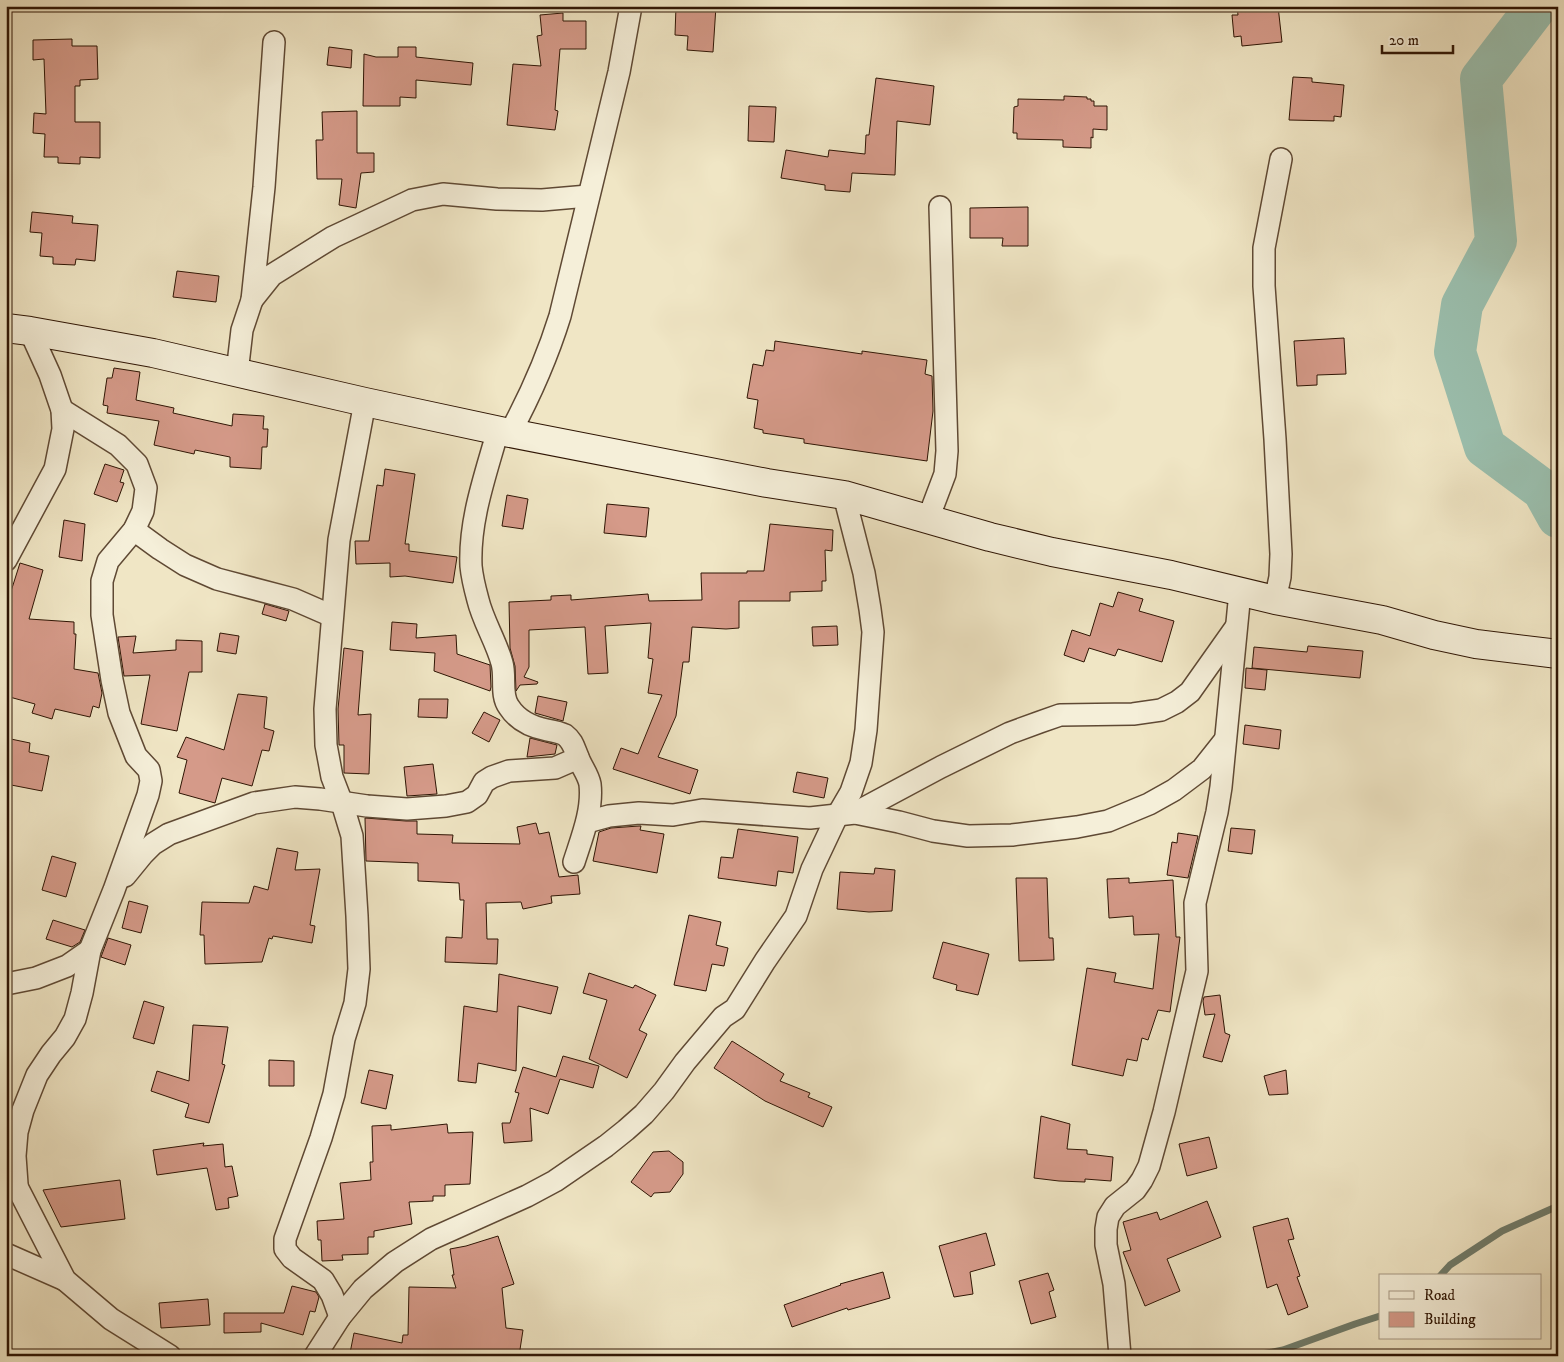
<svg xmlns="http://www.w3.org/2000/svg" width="1564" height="1362" font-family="'IM FELL DW Pica',serif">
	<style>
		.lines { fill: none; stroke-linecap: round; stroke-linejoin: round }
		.stream { stroke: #707c6b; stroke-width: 7 }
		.river { stroke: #9bc0af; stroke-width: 42 }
		.building { fill: #d59a89; stroke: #2f1504 }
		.street-casing { stroke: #5f4934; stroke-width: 24 }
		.secondary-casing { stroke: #2f1504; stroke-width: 30 }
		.street { stroke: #f5efd9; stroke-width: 21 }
		.secondary { stroke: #f5efd9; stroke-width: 28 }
	</style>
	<rect width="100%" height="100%" fill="#f0e6c5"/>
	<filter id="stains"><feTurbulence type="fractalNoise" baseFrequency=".004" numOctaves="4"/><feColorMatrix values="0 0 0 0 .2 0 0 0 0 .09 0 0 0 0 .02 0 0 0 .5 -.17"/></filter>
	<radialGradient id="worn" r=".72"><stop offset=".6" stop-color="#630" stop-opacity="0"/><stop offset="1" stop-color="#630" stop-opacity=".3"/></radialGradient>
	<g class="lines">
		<g class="stream">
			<polyline points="1440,1276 1450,1265 1502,1231 1558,1206"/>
			<polyline points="1252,1356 1283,1350 1355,1324 1380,1316"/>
		</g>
		<polyline class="river" points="1537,6 1481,79 1496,241 1462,305 1455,352 1485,447 1543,490 1558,517"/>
	</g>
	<g class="building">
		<polygon points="676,6 716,6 713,52 687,50 688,36 675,35"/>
		<polygon points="1237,6 1278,6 1282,42 1242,46 1241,36 1234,37 1232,15 1238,15"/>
		<polygon points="563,13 563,21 586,21 586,49 560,49 555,110 558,111 555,130 507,125 513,64 541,66 537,36 542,35 540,15"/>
		<polygon points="72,39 72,46 97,46 98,79 80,80 80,86 75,86 75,122 100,122 100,158 80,157 80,164 58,163 58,157 44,157 45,134 33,133 34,113 46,114 44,59 33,60 33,40"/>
		<polygon points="329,47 352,50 351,68 327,65"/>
		<polygon points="398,47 416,47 416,57 473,63 471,85 416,80 416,98 400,97 400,106 363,106 364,54 376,57 398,57"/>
		<polygon points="1293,77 1312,78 1312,82 1344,85 1341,117 1334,116 1334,121 1289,120"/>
		<polygon points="876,78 934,86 930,125 897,121 895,175 852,173 850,192 825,190 825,185 781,178 786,150 828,157 829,150 865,154 866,135 869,135"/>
		<polygon points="1064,96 1087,97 1087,99 1091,99 1091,101 1094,101 1094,106 1107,106 1107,130 1093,129 1093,138 1091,137 1091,148 1063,147 1063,140 1017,139 1017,133 1013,133 1014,107 1018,106 1018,99 1064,100"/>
		<polygon points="749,106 776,107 774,142 748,141"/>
		<polygon points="357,111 357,153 374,153 374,172 361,173 356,208 339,205 342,179 317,179 316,140 323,140 322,112"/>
		<polygon points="1028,207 1028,246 1002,246 1003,238 970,238 970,208"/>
		<polygon points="32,212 73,216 72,223 98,225 95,261 76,259 75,265 53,264 53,257 40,256 42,233 30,232"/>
		<polygon points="177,271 219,276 216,302 173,297"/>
		<polygon points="1344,338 1346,374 1317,375 1317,385 1297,386 1294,341"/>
		<polygon points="775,341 862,354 862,351 927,360 925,374 932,376 933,411 927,461 804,443 804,439 763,433 763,430 754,428 758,400 747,398 753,364 763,366 766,350 774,351"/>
		<polygon points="114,368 140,372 136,400 174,408 173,413 232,426 233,414 264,416 263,429 268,429 267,447 262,447 261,469 230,467 230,457 195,450 194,454 154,445 159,421 107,413 108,406 103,405 107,378 112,378"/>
		<polygon points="105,464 124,470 120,482 124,483 117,502 94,494"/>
		<polygon points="385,469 415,474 405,544 409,544 409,551 457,557 453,583 405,576 390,577 390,563 356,564 355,541 369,541 377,485 383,486"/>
		<polygon points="507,495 528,499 523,529 502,526"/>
		<polygon points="607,504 649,508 646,537 604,533"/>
		<polygon points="64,520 85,524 82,561 59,557"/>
		<polygon points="770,524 833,530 832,551 825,550 826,581 822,581 822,591 790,592 790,601 739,601 739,628 726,629 692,627 689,662 683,662 676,716 658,757 698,770 690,794 613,769 621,748 638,754 662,695 648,693 653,659 648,658 651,623 605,626 608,673 588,674 585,627 529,630 529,667 524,677 538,682 537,684 520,685 516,691 515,666 510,648 509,602 551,600 551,596 571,595 571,600 648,594 649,601 702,600 701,573 747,573 747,571 764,571"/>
		<polygon points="20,563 43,570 29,619 74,622 74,634 76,634 74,669 98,673 102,693 99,708 93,706 90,717 55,709 52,719 32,713 35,704 6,696 6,607"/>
		<polygon points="1118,592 1143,599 1139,611 1174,621 1162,662 1118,649 1115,656 1089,648 1084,662 1064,655 1072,630 1090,636 1100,603 1113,607"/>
		<polygon points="265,604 289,611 286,621 262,614"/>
		<polygon points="392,622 417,624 416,638 456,635 457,654 490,665 491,687 490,691 434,671 435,653 390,650"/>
		<polygon points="837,626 838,645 813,646 812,627"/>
		<polygon points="220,633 239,636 236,654 217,651"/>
		<polygon points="136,636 133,653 176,650 176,640 202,641 202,672 189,672 177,731 141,724 150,675 124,676 118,637"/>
		<polygon points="1308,646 1363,651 1360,678 1252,668 1254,647 1307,652"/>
		<polygon points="344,648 363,651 358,715 371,714 369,774 344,773 344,745 339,745 338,709"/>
		<polygon points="1246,668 1267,670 1265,690 1245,688"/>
		<polygon points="238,694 267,697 264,728 274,731 269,751 262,750 252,786 222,778 215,803 179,793 187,760 177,757 186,737 224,750"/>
		<polygon points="538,696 567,702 563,721 535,713"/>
		<polygon points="419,699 448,699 447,718 418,717"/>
		<polygon points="484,712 500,720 489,742 472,733"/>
		<polygon points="1245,725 1281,730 1279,749 1243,744"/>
		<polygon points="6,738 30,743 29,752 49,756 42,791 6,784"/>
		<polygon points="530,738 557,745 555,754 527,757"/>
		<polygon points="433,764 437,794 407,796 404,767"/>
		<polygon points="797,772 828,778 824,798 793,792"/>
		<polygon points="365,818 406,821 417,821 417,834 453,835 452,843 520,844 517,827 536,823 539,834 549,832 559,877 578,875 580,894 551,896 552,903 523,909 521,902 486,903 487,939 498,939 497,964 445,962 446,937 462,938 464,900 460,900 459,883 418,881 418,863 366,861"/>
		<polygon points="639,826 641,826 640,830 664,834 657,873 593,861 599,832 611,828"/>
		<polygon points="1231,828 1255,830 1252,854 1228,851"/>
		<polygon points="738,829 798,837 793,873 778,871 776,886 718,878 721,857 733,858"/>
		<polygon points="1178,833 1198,836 1188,878 1167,875 1172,842 1177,843"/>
		<polygon points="277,848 298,852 295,870 320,869 310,925 315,926 312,943 273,936 272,939 269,938 262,962 205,964 204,935 200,935 202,902 249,903 254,886 268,890"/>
		<polygon points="52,856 76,863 66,897 42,890"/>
		<polygon points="875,868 895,870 892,911 869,912 837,909 840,872 874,874"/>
		<polygon points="1016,878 1047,878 1049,938 1053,938 1054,960 1019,961"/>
		<polygon points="1129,878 1129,883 1173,880 1176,937 1180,937 1170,1012 1158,1010 1148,1040 1142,1038 1137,1061 1127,1059 1123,1076 1072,1065 1087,968 1116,973 1114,982 1153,989 1159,934 1134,935 1133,916 1109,918 1107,879"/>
		<polygon points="129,901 148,906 141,933 122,928"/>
		<polygon points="689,915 721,922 716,945 728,948 724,966 712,964 706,991 674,985"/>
		<polygon points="53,920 85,930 80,942 72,947 46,939"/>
		<polygon points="108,938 131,945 125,965 101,957"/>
		<polygon points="943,942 989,954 978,995 956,990 957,985 933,978"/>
		<polygon points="589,973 633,988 635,985 656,995 639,1030 647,1034 627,1078 589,1059 607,1000 583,993"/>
		<polygon points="499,974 558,987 551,1014 518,1006 516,1071 478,1063 476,1083 458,1081 464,1006 497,1012"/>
		<polygon points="1220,995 1225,1033 1230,1035 1222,1062 1203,1057 1215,1014 1205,1015 1203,1001 1204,997"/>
		<polygon points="144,1001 164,1007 154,1044 133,1038"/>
		<polygon points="193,1025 228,1027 222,1064 225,1065 209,1123 185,1117 189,1104 151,1091 157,1071 189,1081"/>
		<polygon points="732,1041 784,1074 780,1081 810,1093 808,1097 832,1107 823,1127 765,1101 714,1068"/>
		<polygon points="563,1056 599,1066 593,1088 560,1079 548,1114 530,1108 532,1141 504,1143 502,1123 510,1123 519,1093 515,1092 523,1067 556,1077"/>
		<polygon points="269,1060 294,1061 294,1086 269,1086"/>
		<polygon points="369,1070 393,1075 386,1109 361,1103"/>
		<polygon points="1286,1070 1288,1094 1269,1095 1264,1076"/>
		<polygon points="1041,1116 1070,1124 1067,1149 1087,1150 1087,1154 1113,1157 1111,1181 1085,1179 1085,1182 1059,1181 1034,1178"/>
		<polygon points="447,1124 448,1133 473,1132 470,1184 445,1185 445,1196 433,1196 433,1201 409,1202 412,1224 374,1231 374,1237 368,1237 368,1254 342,1255 343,1260 322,1261 321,1240 318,1240 317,1221 344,1219 340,1183 371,1180 370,1162 373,1162 372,1126 391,1125 391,1130"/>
		<polygon points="1209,1137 1217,1168 1187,1176 1179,1144"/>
		<polygon points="204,1143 203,1146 223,1144 225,1167 232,1166 238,1196 228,1198 229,1208 216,1210 207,1168 157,1175 153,1150"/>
		<polygon points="669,1151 683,1162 683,1174 670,1192 654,1193 651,1197 631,1182 653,1152"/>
		<polygon points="120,1180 125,1219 61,1227 43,1190"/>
		<polygon points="1207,1201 1221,1237 1167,1259 1180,1291 1145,1306 1123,1252 1131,1250 1123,1222 1157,1212 1160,1220"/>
		<polygon points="1288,1218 1294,1239 1288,1240 1300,1276 1297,1277 1308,1307 1288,1315 1277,1284 1267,1288 1253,1227"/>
		<polygon points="986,1233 995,1265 970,1272 973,1294 954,1297 939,1246"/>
		<polygon points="498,1236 514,1284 502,1288 506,1328 523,1330 519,1356 366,1356 350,1353 354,1333 402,1343 403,1335 408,1335 409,1287 456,1288 452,1275 454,1275 450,1249 466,1246"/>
		<polygon points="883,1272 890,1298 848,1310 847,1308 792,1327 784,1305 841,1285 840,1284"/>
		<polygon points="1048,1273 1054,1290 1049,1292 1056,1317 1031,1324 1019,1281"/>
		<polygon points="292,1286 316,1292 319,1297 315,1312 310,1311 303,1335 261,1323 261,1332 224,1333 224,1313 284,1313"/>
		<polygon points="208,1299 210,1325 161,1328 159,1303"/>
	</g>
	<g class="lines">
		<defs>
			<g id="street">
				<polyline points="252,300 272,275 333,237 412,200 443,194 497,199 542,200 588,196"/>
				<polyline points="237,373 242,330 252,300 264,187 274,42"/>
				<path d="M498,430C486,474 469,519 471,566C472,577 475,589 478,600C483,621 496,641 502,663C506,677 500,695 509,707C518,721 531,727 547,730C553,731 559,732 565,735C573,741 574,748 578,757C581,766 588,774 590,784C593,810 582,837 574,862"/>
				<path d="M510,433C531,394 547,358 560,316L619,72L631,6"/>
				<polyline points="928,519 945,474 947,451 940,207"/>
				<polyline points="134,530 160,549 185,565 217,579 293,599 332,616"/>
				<polyline points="6,560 55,469 63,429 62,410 50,375 30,331"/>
				<polyline points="1275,600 1280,577 1281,554 1275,439 1264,286 1264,248 1281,159"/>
				<polyline points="855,813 941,767 1010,733 1040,722 1060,715 1133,714 1161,710 1177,702 1190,692 1236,627"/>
				<polyline points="587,822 609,816 639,813 673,815 702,810 810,818 855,813 899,822 933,831 968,836 1012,835 1077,827 1108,821 1149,804 1174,790 1202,769 1225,740"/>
				<polyline points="125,876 143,854 153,844 169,834 254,803 295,797 320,799 367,806 407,809 446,806 467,802 477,795 484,782 492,777 509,771 555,768 578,758"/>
				<polyline points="6,984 36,978 67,966 90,950"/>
				<polyline points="10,1173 65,1280 111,1319 170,1356"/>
				<polyline points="17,1184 15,1156 17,1132 23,1110 37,1075 51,1054 65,1037 75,1019 82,993 90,950 114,890 148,795 151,781 149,770 136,756 119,713 112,680 102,615 102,581 108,561 134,530 143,511 146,488 137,464 118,445 62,410"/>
				<polyline points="6,1254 65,1280"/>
				<polyline points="340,1317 332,1295 323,1280 292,1258 285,1249 285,1239 321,1138 334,1094 344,1039 355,1003 359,969 357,916 352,836 342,803 332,777 326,745 325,709 339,540 365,402"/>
				<polyline points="315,1356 340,1317 363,1289 395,1262 431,1239 527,1196 555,1181 606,1146 626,1130 644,1114 664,1091 685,1062 723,1017 735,1009 765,961 796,916 812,869 837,816 851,792 861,763 866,730 873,632 870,609 864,573 844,495"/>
				<polyline points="1120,1356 1114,1284 1106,1245 1106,1229 1108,1217 1115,1206 1135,1190 1142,1180 1149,1166 1164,1112 1197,971 1195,903 1217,812 1221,787 1240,592"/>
			</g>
			<polyline id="secondary" points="6,328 30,331 153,353 365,402 510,433 767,483 844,495 990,537 1052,552 1171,575 1275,600 1382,620 1434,635 1476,644 1558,654"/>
		</defs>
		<use href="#street" class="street-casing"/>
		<use href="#secondary" class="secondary-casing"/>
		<use href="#street" class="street"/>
		<use href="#secondary" class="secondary"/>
	</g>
	<rect width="1564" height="1362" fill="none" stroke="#f0e6c5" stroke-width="25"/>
	<rect x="8" y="8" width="1549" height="1347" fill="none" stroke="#2f1504" stroke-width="2.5"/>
	<rect x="12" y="12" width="1539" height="1337" fill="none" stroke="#2f1504"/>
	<rect x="1379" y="1274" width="162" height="65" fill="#f5efd9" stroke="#a69884"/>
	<rect x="1389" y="1291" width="25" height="8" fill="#f5efd9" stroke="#a69884"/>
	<text x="1424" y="1300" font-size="15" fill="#2f1504">Road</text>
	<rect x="1389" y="1312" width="25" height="15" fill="#d59a89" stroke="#a69884"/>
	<text x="1424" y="1324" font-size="15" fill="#2f1504">Building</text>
	<path d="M1382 45v8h71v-8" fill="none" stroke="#2f1504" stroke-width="2.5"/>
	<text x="1389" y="45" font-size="15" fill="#2f1504" stroke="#f5efd9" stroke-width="4" paint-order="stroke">20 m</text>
	<rect width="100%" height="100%" filter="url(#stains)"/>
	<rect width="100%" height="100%" fill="url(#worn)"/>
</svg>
